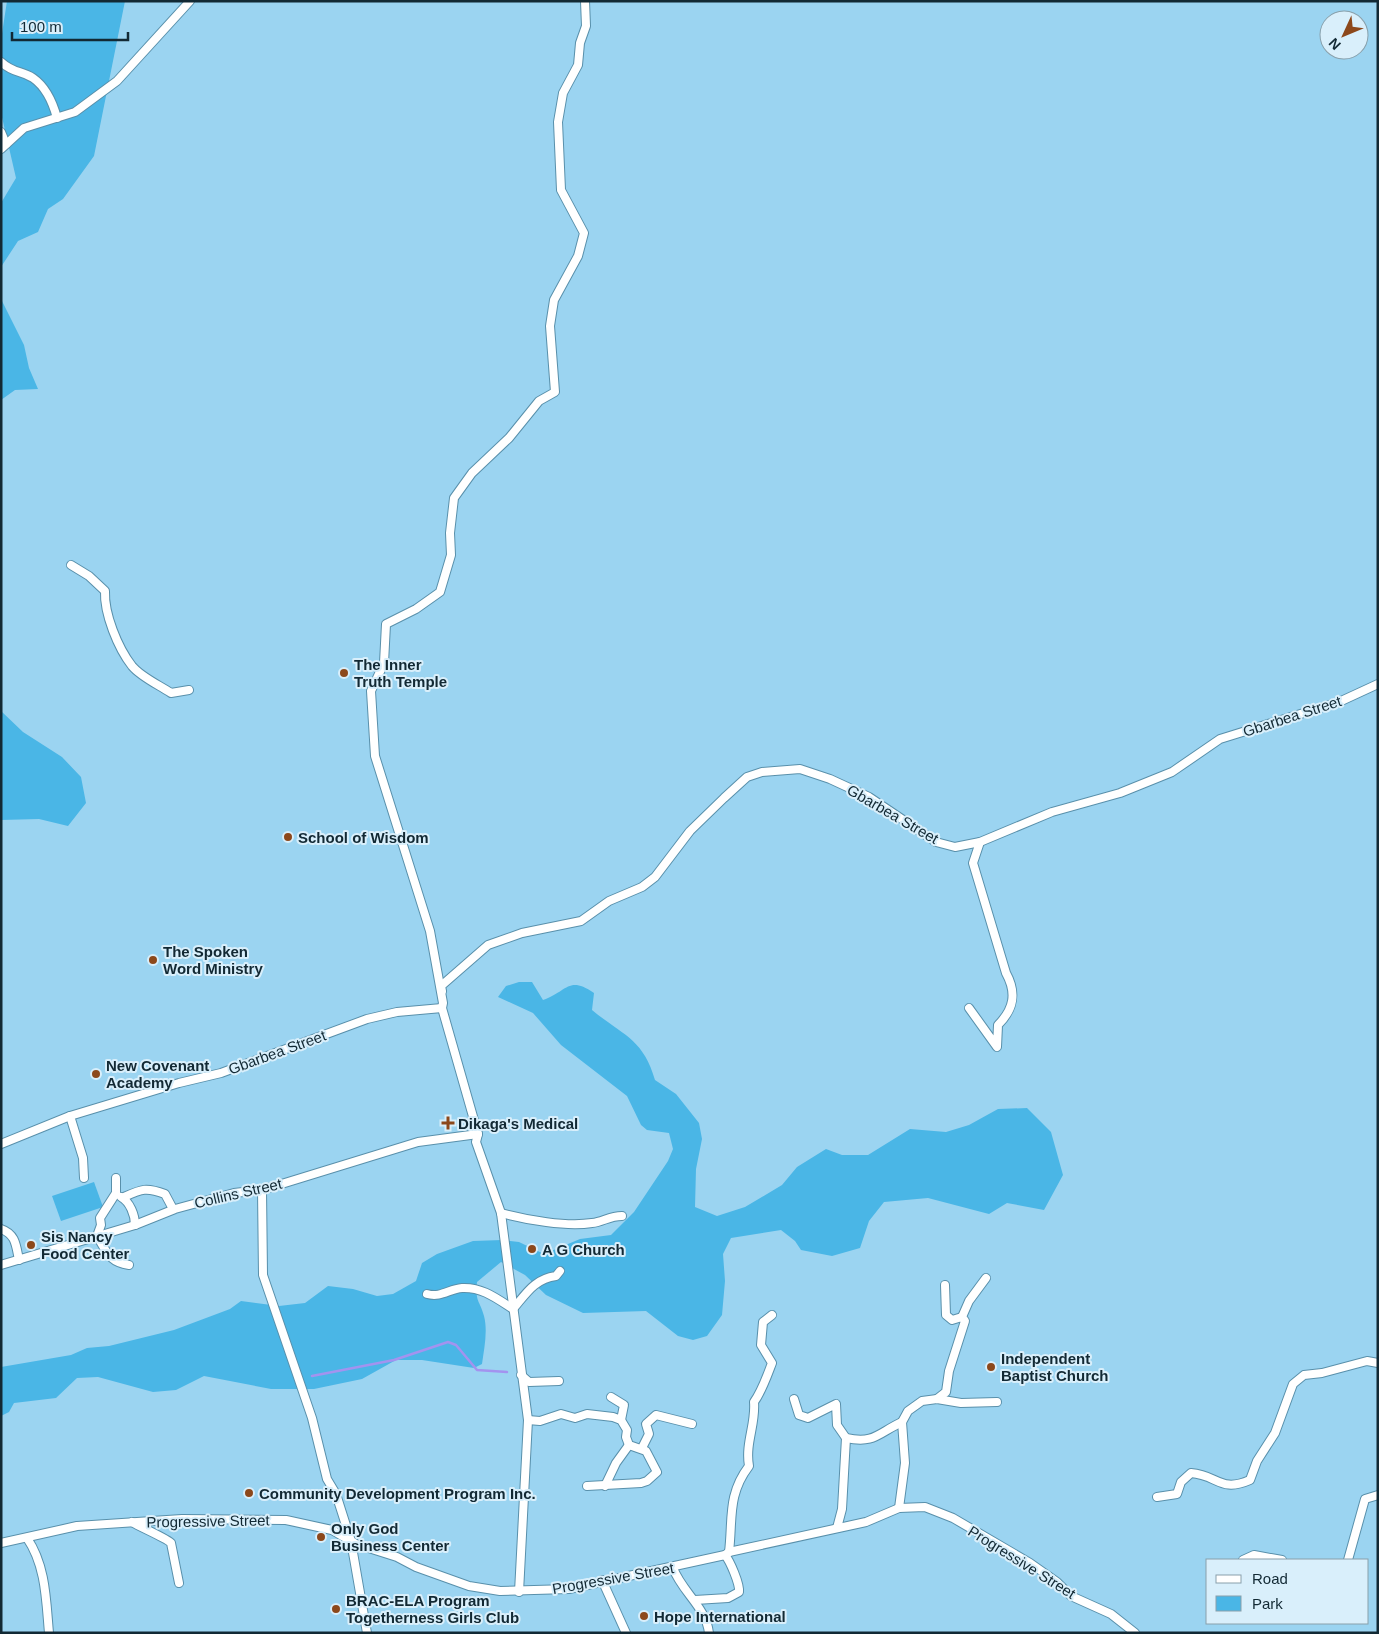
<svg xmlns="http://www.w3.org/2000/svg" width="1379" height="1634" font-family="Arial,sans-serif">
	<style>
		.green { fill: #4ab6e6 }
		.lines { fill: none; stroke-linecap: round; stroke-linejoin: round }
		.stream { stroke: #a393ef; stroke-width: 2.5 }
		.minor-casing { stroke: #5990ab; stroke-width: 10 }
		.minor { stroke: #fff; stroke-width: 8 }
		.poi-dot { fill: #8c481b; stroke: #d9effb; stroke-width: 2 }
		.labels { text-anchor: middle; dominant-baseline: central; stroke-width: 4; stroke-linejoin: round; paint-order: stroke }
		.poi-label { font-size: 15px; font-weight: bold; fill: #122934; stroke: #d9effb; text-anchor: start }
		.street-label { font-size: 15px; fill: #122934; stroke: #d9effb }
	</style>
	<rect width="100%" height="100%" fill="#9bd4f1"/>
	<g class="green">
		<polygon points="7,1 125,1 94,156 63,199 48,209 38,232 18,241 1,267 1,203 16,178 1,113 1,40"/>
		<polygon points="1,299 24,345 29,368 38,389 15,390 1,400"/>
		<polygon points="1,711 23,732 62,757 81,777 86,803 68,826 39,819 1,820"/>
		<path d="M519,982H532L543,1000C567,992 568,975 594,993L592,1010C622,1035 643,1038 655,1080L676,1094L699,1123L702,1139L696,1169L695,1207L717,1216L745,1207L782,1185L797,1167L826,1149L842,1155H868L910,1129L946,1132L969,1125L998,1109L1027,1108L1051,1132L1063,1175L1044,1210L1007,1203L989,1214L928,1198L884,1202L869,1221L860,1248L832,1256L801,1250L795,1241L781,1230L731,1238L723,1254L725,1281L722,1315L707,1336L693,1340L678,1336L646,1311L583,1313L546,1295L525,1275L501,1262L477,1282C475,1303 480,1300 484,1316C488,1331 484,1349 482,1364L474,1368L422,1360H396L362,1379L314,1389H271L204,1376L176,1390L153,1392L98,1377L77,1378L56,1398L14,1403L9,1412L1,1416V1367L71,1355L87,1348L109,1346L174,1330L230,1309L241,1301L279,1306L305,1303L328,1286L353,1289L377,1296L393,1294L416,1281L422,1263L437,1254L473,1241L502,1240L519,1242L544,1254L580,1239L611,1235L634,1212L668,1161L673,1149L669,1133L647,1130L641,1125L627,1096L561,1045L533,1013L498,997L506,986Z"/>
		<polygon points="94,1182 103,1207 61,1221 52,1196"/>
	</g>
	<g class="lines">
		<polyline class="stream" points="312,1376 394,1360 448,1342 456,1345 477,1370 507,1372"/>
		<defs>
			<g id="minor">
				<path d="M1,62C14,74 21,70 33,78C46,87 53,103 57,118"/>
				<polyline points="1,132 6,144"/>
				<polyline points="1,149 24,128 75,112 117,81 190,1"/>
				<path d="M71,565L89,576L105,591C104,614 118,648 132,666C141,677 159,685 171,693L189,690"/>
				<polyline points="442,991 441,986 488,945 522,933 581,921 609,901 642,887 655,877 690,831 724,798 747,777 762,772 800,769 830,779 869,797 936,842 955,847 980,842 1052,812 1120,793 1172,772 1220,739 1339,702 1378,684"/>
				<path d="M969,1008L997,1047L998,1025C1014,1009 1017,993 1006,973L973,863L980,842"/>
				<polyline points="70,1116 83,1158 84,1178"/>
				<polyline points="1,1144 70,1116 179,1083 221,1073 367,1019 397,1012 442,1008"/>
				<path d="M116,1178V1193L100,1218L101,1225L97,1236C107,1252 109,1262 129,1265"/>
				<polyline points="262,1190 263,1275 312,1418 327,1479 336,1494 351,1541 367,1633"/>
				<path d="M121,1197C130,1202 135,1215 135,1225"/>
				<path d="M124,1197C142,1189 146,1187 165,1194L173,1209"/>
				<path d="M501,1213C527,1220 566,1227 592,1223C603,1222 609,1216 622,1216"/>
				<path d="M1,1229C16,1234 16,1246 19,1260"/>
				<polyline points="1,1265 135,1225 175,1209 234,1193 262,1190 418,1142 478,1134"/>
				<polyline points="945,1285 946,1315 952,1320 962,1317"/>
				<path d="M427,1294C441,1298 449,1289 462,1288C482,1287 496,1298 513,1309C526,1294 534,1279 556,1276L560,1271"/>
				<polyline points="521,1375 529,1382 559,1381"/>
				<polyline points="611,1397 624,1405 621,1420"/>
				<path d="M794,1399L799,1415L808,1418L836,1404L837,1425L846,1438C875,1444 878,1433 902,1422"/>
				<polyline points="937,1399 946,1392 949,1371 965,1321 962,1317 969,1301 986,1278"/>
				<polyline points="528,1420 540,1421 561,1414 575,1418 587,1414 613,1417 621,1420 627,1430 626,1437 629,1445 646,1451 657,1472 647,1481 641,1483 587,1486"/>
				<polyline points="642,1448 649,1434 646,1424 656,1415 692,1424"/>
				<polyline points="605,1486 616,1463 629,1445"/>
				<path d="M1157,1497L1177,1494L1181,1482L1191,1473C1218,1475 1220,1493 1250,1480L1257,1461L1275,1433L1293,1384L1304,1375L1322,1373L1367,1361L1378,1363"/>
				<polyline points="899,1508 905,1463 902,1422 908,1411 922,1401 937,1399 961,1403 997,1402"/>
				<path d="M132,1522C140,1527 168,1539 171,1543L179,1583"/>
				<polyline points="837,1528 842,1509 846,1438"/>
				<path d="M27,1538C46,1566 46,1600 49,1633"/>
				<polyline points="1,1543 77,1526 182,1519 286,1520 332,1530 356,1544 397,1557 416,1567 469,1586 500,1591 569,1589 725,1555 729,1552 866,1522 899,1508 925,1507 953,1518 1030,1563 1057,1582 1071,1596 1111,1614 1135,1633"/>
				<path d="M729,1552C733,1519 727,1495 749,1466C745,1443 756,1424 754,1402C762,1391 767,1376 772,1363L761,1345L763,1322L772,1315"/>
				<polyline points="1243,1560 1254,1555 1282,1560"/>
				<polyline points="1348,1560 1365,1499 1378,1495"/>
				<path d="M673,1568C682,1592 706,1607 709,1633"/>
				<polyline points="602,1580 626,1633"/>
				<polyline points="519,1592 528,1420 501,1213 476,1142 478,1134 442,1008 443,1003 430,931 375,756 371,691 384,663 386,624 416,609 440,592 451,555 450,533 454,498 472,473 509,438 539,401 555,392 550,326 554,300 578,256 584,233 561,190 558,122 563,93 578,65 580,43 586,26 585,1"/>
				<path d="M695,1600L728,1598L739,1592C740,1584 730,1561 725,1555"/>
			</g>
		</defs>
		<use href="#minor" class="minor-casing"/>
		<use href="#minor" class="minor"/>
	</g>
	<g class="poi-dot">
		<circle cx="344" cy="673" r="5"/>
		<circle cx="288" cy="837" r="5"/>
		<circle cx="153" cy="960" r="5"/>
		<circle cx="96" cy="1074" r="5"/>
		<path d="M445.5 1115.5h5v5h5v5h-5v5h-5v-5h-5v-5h5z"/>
		<circle cx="31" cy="1245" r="5"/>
		<circle cx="532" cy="1249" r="5"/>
		<circle cx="991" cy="1367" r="5"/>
		<circle cx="249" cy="1493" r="5"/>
		<circle cx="321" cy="1537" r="5"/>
		<circle cx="336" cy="1609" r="5"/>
		<circle cx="644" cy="1616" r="5"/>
	</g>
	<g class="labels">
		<g class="poi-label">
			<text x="354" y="664">The Inner<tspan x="354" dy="17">Truth Temple</tspan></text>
			<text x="298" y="837">School of Wisdom</text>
			<text x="163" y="951">The Spoken<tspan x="163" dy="17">Word Ministry</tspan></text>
			<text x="106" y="1065">New Covenant<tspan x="106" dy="17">Academy</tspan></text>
			<text x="458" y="1123">Dikaga's Medical</text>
			<text x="41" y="1236">Sis Nancy<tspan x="41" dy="17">Food Center</tspan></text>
			<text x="542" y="1249">A G Church</text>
			<text x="1001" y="1358">Independent<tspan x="1001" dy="17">Baptist Church</tspan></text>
			<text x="259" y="1493">Community Development Program Inc.</text>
			<text x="331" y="1528">Only God<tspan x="331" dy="17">Business Center</tspan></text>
			<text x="346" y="1600">BRAC-ELA Program<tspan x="346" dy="17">Togetherness Girls Club</tspan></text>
			<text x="654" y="1616">Hope International</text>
		</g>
		<g class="street-label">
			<text transform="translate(1292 716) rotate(-18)">Gbarbea Street</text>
			<text transform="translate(893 814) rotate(30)">Gbarbea Street</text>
			<text transform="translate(277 1052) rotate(-20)">Gbarbea Street</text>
			<text transform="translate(238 1193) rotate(-13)">Collins Street</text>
			<text transform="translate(208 1521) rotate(-1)">Progressive Street</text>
			<text transform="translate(1022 1562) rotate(32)">Progressive Street</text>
			<text transform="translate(613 1578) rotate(-10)">Progressive Street</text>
		</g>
	</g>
	<rect width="1379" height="1634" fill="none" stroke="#122934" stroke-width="5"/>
	<rect x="1206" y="1559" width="162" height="65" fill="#d9effb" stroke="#89a0ab"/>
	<rect x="1216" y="1575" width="25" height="8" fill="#ffffff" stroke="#89a0ab"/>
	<text x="1252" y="1584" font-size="15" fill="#122934">Road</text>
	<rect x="1216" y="1596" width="25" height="15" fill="#4ab6e6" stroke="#89a0ab"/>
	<text x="1252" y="1609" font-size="15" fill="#122934">Park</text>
	<g transform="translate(1344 35) rotate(226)"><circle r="24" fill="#d9effb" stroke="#89a0ab"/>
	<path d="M0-4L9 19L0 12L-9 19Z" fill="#8c481b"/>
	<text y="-8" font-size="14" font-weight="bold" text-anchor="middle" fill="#122934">N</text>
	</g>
	<path d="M12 32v8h116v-8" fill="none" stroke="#122934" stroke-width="2.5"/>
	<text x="20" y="32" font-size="15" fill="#122934" stroke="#d9effb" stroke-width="4" paint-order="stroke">100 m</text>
</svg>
